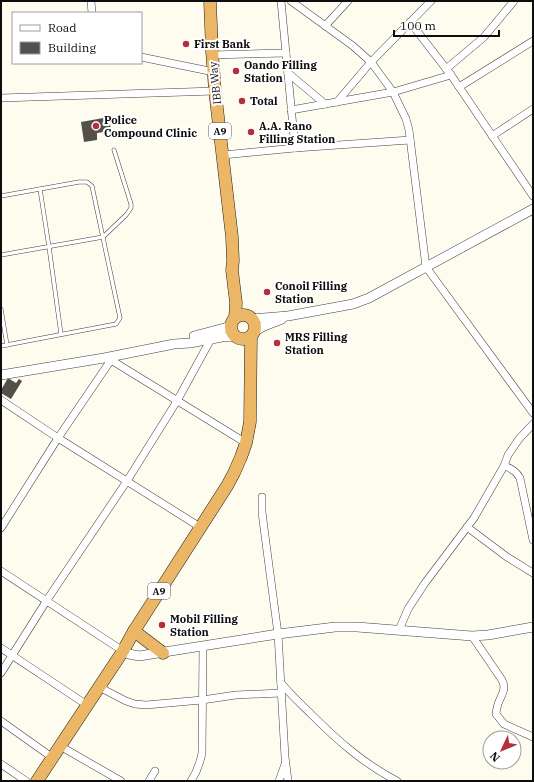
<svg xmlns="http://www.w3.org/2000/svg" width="534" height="782" font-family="'IBM Plex Serif',serif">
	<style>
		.building { fill: #554f4b }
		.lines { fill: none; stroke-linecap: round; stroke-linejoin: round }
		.service-casing { stroke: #404040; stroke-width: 4.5 }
		.minor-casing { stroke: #404040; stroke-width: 8 }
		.tertiary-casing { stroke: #404040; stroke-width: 10 }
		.trunk-casing { stroke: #1e1e1e; stroke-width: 13 }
		.service { stroke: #fff; stroke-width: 3.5 }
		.minor { stroke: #fff; stroke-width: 7 }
		.tertiary { stroke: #fff; stroke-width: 9 }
		.trunk { stroke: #ecb667; stroke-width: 12 }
		.poi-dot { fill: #b42f37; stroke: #fff; stroke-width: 1.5 }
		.labels { text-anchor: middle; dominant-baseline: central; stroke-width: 4; stroke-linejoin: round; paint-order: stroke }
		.shield { fill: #fff; stroke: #565656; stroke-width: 1 }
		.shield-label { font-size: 10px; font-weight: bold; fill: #0d0d0d }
		.poi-label { font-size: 11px; font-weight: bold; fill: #0d0d0d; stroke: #fff; text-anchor: start }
		.street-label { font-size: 11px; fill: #0d0d0d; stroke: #fff }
	</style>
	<rect width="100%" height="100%" fill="#fefbef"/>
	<g class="building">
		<polygon points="109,117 111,131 97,133 97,140 84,142 81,122"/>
		<polygon points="8,378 16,383 19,379 22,381 11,399 1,393 1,390"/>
	</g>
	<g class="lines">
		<defs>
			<g id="service">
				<polyline points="40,189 49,247 61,334"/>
				<polyline points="1,196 79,182 87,182 92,186 120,318 116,324 1,346"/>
				<polyline points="1,255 103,237 126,215 131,208 131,204 114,150"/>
				<polyline points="1,309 7,345"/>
			</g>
			<g id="minor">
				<polyline points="91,1 92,13"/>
				<polyline points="281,1 295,148"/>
				<polyline points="291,1 353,46 371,62 393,92 406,119 409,130 426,267 533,413"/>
				<polyline points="410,22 451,75 533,196"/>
				<polyline points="325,26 348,1"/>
				<polyline points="212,55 286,53"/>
				<polyline points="141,57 214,72"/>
				<polyline points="446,69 484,37 514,1"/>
				<polyline points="288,73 325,104"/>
				<polyline points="459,87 533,41"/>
				<polyline points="1,98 215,91"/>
				<polyline points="337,102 371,62 431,1"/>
				<polyline points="291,110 393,92 451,75"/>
				<polyline points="492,136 533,109"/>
				<polyline points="223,155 295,148 410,140"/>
				<polyline points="111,360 246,443"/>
				<polyline points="1,400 58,438 200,527"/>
				<path d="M504,466C511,468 516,471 520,478L533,540"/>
				<polyline points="262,497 262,512 264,528 278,634 285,757 288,781"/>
				<polyline points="467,527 507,557 533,573"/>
				<polyline points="1,528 58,438 111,360 105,358"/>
				<polyline points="1,571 123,651"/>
				<polyline points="399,630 408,609 425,583 474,518 504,466 508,455 519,439 533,424"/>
				<path d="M472,636L502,680C507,690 501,695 498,704C497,708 496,711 496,714L504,724L533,737"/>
				<polyline points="1,648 87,705"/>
				<polyline points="1,673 47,600 127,481 177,401 211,339"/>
				<path d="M281,683C290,694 301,704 311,714C337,740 364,764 397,781"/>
				<polyline points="99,687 126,701 135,704 146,705 202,700 236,695 281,693"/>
				<polyline points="1,721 53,758"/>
				<polyline points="60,746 121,781"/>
				<polyline points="1,764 26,781"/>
				<polyline points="149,781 155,771"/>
				<path d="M191,781C197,772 200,763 202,753L203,646"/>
				<polyline points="279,781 285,764"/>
			</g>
			<g id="tertiary">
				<polyline points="252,319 288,316 353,304 369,298 533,209"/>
				<polyline points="254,332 264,326 282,319"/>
				<polyline points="194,336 232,326"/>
				<polyline points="1,375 104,358 174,344 190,343 222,337 236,336"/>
				<polyline points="123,651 129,654 139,656 278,634 335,627 357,627 472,636 488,635 533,627"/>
			</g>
			<g id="trunk">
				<polyline points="210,1 212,51 215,91 232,237 233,261 232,270 236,303 235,318"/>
				<circle cx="243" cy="327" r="12"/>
				<polyline points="134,631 163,653"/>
				<polyline points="37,781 123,651 134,631 227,486 234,473 241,457 246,443 250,422 251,336"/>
			</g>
		</defs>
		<use href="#service" class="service-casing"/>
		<use href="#minor" class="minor-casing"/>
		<use href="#tertiary" class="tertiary-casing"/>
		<use href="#trunk" class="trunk-casing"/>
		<use href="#service" class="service"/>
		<use href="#minor" class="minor"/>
		<use href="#tertiary" class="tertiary"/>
		<use href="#trunk" class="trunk"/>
	</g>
	<g class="poi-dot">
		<circle cx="186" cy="44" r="4"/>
		<circle cx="236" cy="71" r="4"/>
		<circle cx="242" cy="101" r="4"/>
		<circle cx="96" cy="126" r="4"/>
		<circle cx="251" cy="132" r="4"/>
		<circle cx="267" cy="292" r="4"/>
		<circle cx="277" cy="343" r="4"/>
		<circle cx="162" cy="625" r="4"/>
	</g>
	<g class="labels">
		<g class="shield">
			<rect x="209" y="123" width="22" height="16" rx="3"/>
			<rect x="148" y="583" width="22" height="16" rx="3"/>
		</g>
		<g class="shield-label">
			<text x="220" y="131">A9</text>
			<text x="159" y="591">A9</text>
		</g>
		<g class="poi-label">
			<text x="194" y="44">First Bank</text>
			<text x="244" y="65">Oando Filling<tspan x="244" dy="13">Station</tspan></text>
			<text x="250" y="101">Total</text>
			<text x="104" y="120">Police<tspan x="104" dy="13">Compound Clinic</tspan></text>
			<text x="259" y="126">A.A. Rano<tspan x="259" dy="13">Filling Station</tspan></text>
			<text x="275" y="286">Conoil Filling<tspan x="275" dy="13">Station</tspan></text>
			<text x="285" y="337">MRS Filling<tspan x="285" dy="13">Station</tspan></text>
			<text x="170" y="619">Mobil Filling<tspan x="170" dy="13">Station</tspan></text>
		</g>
		<g class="street-label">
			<text transform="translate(215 83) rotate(-96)">IBB Way</text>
		</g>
	</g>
	<rect width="534" height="782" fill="none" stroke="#0d0d0d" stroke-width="4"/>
	<rect x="12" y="12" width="130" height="52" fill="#ffffff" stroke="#9e9e9e"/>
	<rect x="20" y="25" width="20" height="6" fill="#ffffff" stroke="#9e9e9e"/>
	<text x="48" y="32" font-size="12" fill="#0d0d0d">Road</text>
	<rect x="20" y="42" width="20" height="12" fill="#554f4b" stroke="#9e9e9e"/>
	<text x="48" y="52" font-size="12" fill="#0d0d0d">Building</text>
	<g transform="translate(502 750) rotate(226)"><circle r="19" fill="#ffffff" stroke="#9e9e9e"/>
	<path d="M0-3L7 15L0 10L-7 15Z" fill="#b42f37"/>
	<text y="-6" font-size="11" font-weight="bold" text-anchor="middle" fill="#0d0d0d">N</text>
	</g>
	<path d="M394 30v6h105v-6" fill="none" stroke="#0d0d0d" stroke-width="2"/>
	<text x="400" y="30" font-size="12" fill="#0d0d0d" stroke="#ffffff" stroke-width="3" paint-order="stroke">100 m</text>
</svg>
